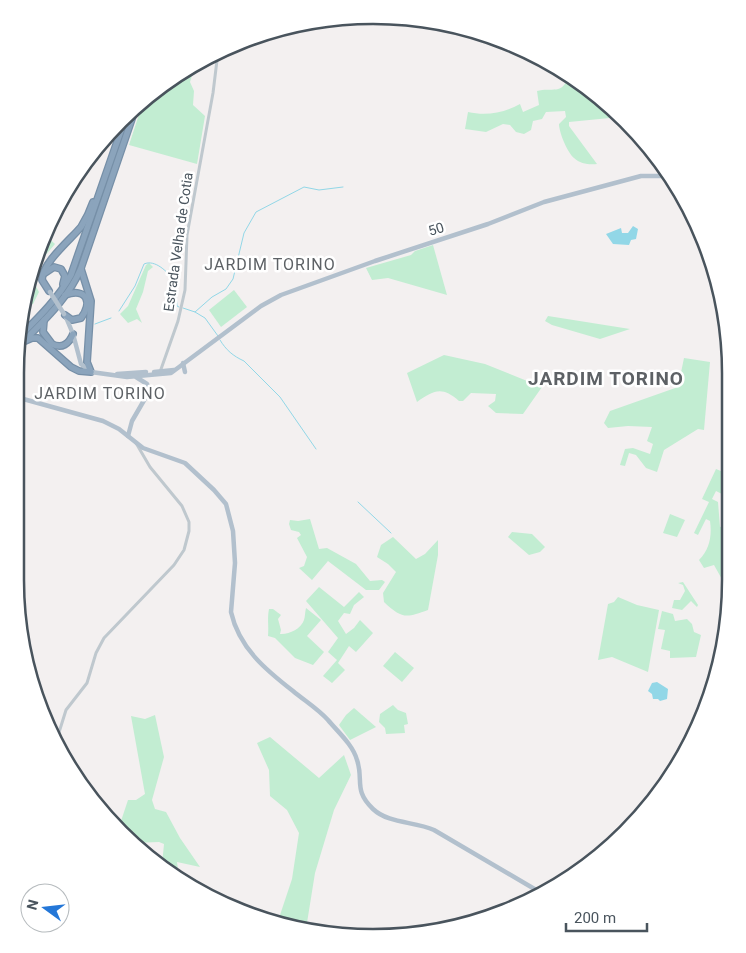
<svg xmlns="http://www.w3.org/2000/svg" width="746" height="953" font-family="Roboto,sans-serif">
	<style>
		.green { fill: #c2edd2 }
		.water { fill: #92d7e7 }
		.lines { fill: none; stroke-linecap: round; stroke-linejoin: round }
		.stream { stroke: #92d7e7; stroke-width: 1 }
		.highway-casing { stroke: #768fa7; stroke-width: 8 }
		.minor { stroke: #bfc8ce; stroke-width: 3 }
		.major { stroke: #b2c0cd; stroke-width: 4.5 }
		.highway { stroke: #8ba4bc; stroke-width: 5.5 }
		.major-bridge { stroke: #b2c0cd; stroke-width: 4.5 }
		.labels { text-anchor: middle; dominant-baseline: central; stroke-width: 5; stroke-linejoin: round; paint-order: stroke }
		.street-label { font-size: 14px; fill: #49545d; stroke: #fff }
		.quarter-label { font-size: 16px; letter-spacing: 1px; fill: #5d6165; stroke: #fff }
		.district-label { font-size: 19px; font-weight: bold; letter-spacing: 1px; fill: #5d6165; stroke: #fff }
		.rim { fill: none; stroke: #49545d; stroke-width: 2.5 }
	</style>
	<rect width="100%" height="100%" fill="#f3f0f0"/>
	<g class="green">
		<polygon points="196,62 190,82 194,91 193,105 205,116 197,164 129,145 144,99"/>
		<path d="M568,75L591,89L620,117L569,122V126L597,164C590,165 580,164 574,158C567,152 559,132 559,124L566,117L565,111L546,112L542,119L533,121L531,130L524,134L516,132L510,125L503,124L486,132L465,129L468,112C486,116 504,113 520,104L523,112L539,105L537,91C551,87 564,96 568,75Z"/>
		<path d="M46,236L55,244C42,260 26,271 39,292L33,304L24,309L34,258Z"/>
		<polygon points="433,245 447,295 388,278 372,280 366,268 411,255 415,251"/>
		<polygon points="149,263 153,267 148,271 143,292 136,309 142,323 137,319 128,323 120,314 128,306 146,265"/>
		<polygon points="234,290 247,307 221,327 209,310"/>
		<polygon points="548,316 630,329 600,339 552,325 545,321"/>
		<path d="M444,355L485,364L542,387L523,414L496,413L488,406L495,401L496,394L471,393L463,401H459C442,386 434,390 417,402L407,373Z"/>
		<polygon points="684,358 710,362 704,430 698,429 664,450 657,472 646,468 636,455 629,453 625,466 620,465 625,449 633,448 650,454 653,444 647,441 652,427 628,426 608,428 604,423 610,411 678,387"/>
		<path d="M716,469L728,474L727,502L724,495L716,491L712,499L718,502L720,527L727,525L726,580L723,581L714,565L704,568L699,560C710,549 712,535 710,521L706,519L698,535L694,533L709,502L702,499Z"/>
		<polygon points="670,514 685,520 677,537 663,533"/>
		<polygon points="310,519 319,549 327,548 356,564 370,581 382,580 385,582 379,590 366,590 328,561 312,580 299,568 304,566 307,557 297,538 301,535 299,532 291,530 289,524 290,520 298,521"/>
		<polygon points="512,532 532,534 545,547 540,552 529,555 508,537"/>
		<path d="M393,537L416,559L425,554L438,540V555L428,610C406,618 402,619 384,602L383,593L396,572L388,564L377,557L381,545Z"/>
		<polygon points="683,582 698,605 697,607 691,601 682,610 672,608 674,600 680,600 685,591 683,585 678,583"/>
		<polygon points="319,587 344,607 359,592 364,597 354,605 350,614 344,613 338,621 346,634 354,628 360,620 373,633 356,652 349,646 338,663 345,670 332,683 323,676 337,660 328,652 338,638 306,601"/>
		<polygon points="618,597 637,605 659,610 648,672 612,657 598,660 608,604 614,602"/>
		<path d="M306,608L321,620L307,636L324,652L313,665L295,658L275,638L268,636C269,626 267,619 269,609H273L281,615L278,619L281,630L280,634C288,635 301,629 304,620C305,617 305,612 306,608Z"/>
		<polygon points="662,611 673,614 675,621 687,619 692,624 694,632 701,635 696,657 670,658 670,651 661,649 665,630 658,629"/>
		<polygon points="395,652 414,668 402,682 383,666"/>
		<polygon points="393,705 398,710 406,713 408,724 404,725 405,733 386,734 385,728 379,722 380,714"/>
		<polygon points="354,708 376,727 350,740 339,725 346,715"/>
		<polygon points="155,715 164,757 152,800 155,809 166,812 180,838 200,867 177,862 179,878 162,865 164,844 159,842 133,843 118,830 128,800 136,800 145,794 131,716 145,719"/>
		<polygon points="270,737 319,778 344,755 351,775 334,810 315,873 306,929 277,924 292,879 299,833 287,810 270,796 269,770 257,743"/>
	</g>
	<g class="water">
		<polygon points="633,226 638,229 636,239 631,240 629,245 613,244 606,234 621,228 622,233 628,233"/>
		<polygon points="657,682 668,689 667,699 660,701 658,699 653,699 652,694 648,691 652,683"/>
	</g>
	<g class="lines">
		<g class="stream">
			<polyline points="183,308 195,312 212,297 226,289 233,279 244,233 256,212 304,187 319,190 343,187"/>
			<path d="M119,311L135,286L144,264C155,259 168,272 174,281C177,287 176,299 177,306L179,307"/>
			<polyline points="195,312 205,318 218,336"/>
			<polyline points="95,324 111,318"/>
			<path d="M220,340C226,350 233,356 244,361L280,397L316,449"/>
			<polyline points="358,502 391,533"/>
		</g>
		<defs>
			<g id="highway">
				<polyline points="45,273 54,267 61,269 65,276 63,284"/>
				<path d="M49,291L42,280C42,263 70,240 81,227C86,219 90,211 93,202"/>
				<path d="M65,315L72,320L81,318C93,303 87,287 65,295"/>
				<path d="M44,320L43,332L52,344C62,349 69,344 73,334"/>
				<path d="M18,338C37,319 58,299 71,275L126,116"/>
				<polyline points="25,341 32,338 38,338 71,367 79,371 91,372 87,362 91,301 81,269"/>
				<path d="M16,349C40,324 68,300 81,268L137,104"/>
			</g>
		</defs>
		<use href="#highway" class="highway-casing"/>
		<g class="minor">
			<polyline points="160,372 178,321 185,290 187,235 213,93 218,52"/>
			<polyline points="56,742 66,710 87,683 96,653 104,638 174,565 184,550 189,531 189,522 182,506 150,467 136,443"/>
		</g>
		<g class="major">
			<polyline points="65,315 73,334 81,364 91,372 127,377 171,373 261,306 281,295 375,261 488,224 544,202 641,176 670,176"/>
			<polyline points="183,363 185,372"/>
			<polyline points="154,372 174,370"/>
			<polyline points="117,374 146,372"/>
			<path d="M16,397L103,421L119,429L143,448L185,463L214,490L226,504L233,531L235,563L231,612C239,648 266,670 293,691C305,701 318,709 328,720C338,732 353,745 357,760C364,780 353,790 373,809C389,824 414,821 434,830L543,894"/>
			<polyline points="128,436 132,421 150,390 147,384 136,377"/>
		</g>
		<use href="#highway" class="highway"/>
		<polyline class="major-bridge" points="50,292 64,314"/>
	</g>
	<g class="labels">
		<g class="street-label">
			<text transform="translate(436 229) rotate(-17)">50</text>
			<text transform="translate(178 242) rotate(-82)">Estrada Velha de Cotia</text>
		</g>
		<g class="quarter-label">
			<text x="270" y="264">JARDIM TORINO</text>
			<text x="100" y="393">JARDIM TORINO</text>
		</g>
		<g class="district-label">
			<text x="606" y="378">JARDIM TORINO</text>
		</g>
	</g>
	<path d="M0 0H746V953H0ZM373 24H373A349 349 0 0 1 722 373V580A349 349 0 0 1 373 929H373A349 349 0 0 1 24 580V373A349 349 0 0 1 373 24Z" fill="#fff" fill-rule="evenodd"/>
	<path class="rim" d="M373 24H373A349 349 0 0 1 722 373V580A349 349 0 0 1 373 929H373A349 349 0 0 1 24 580V373A349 349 0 0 1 373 24Z"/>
	<g transform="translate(45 908) rotate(285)"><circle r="24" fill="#ffffff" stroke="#b6bbbe"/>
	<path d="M0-4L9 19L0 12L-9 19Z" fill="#2477d8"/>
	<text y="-8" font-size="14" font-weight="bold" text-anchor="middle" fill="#49545d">N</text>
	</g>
	<path d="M566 923v8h81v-8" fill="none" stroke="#49545d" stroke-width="2.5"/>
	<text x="574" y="923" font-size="15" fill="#49545d" stroke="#ffffff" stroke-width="4" paint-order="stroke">200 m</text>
</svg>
